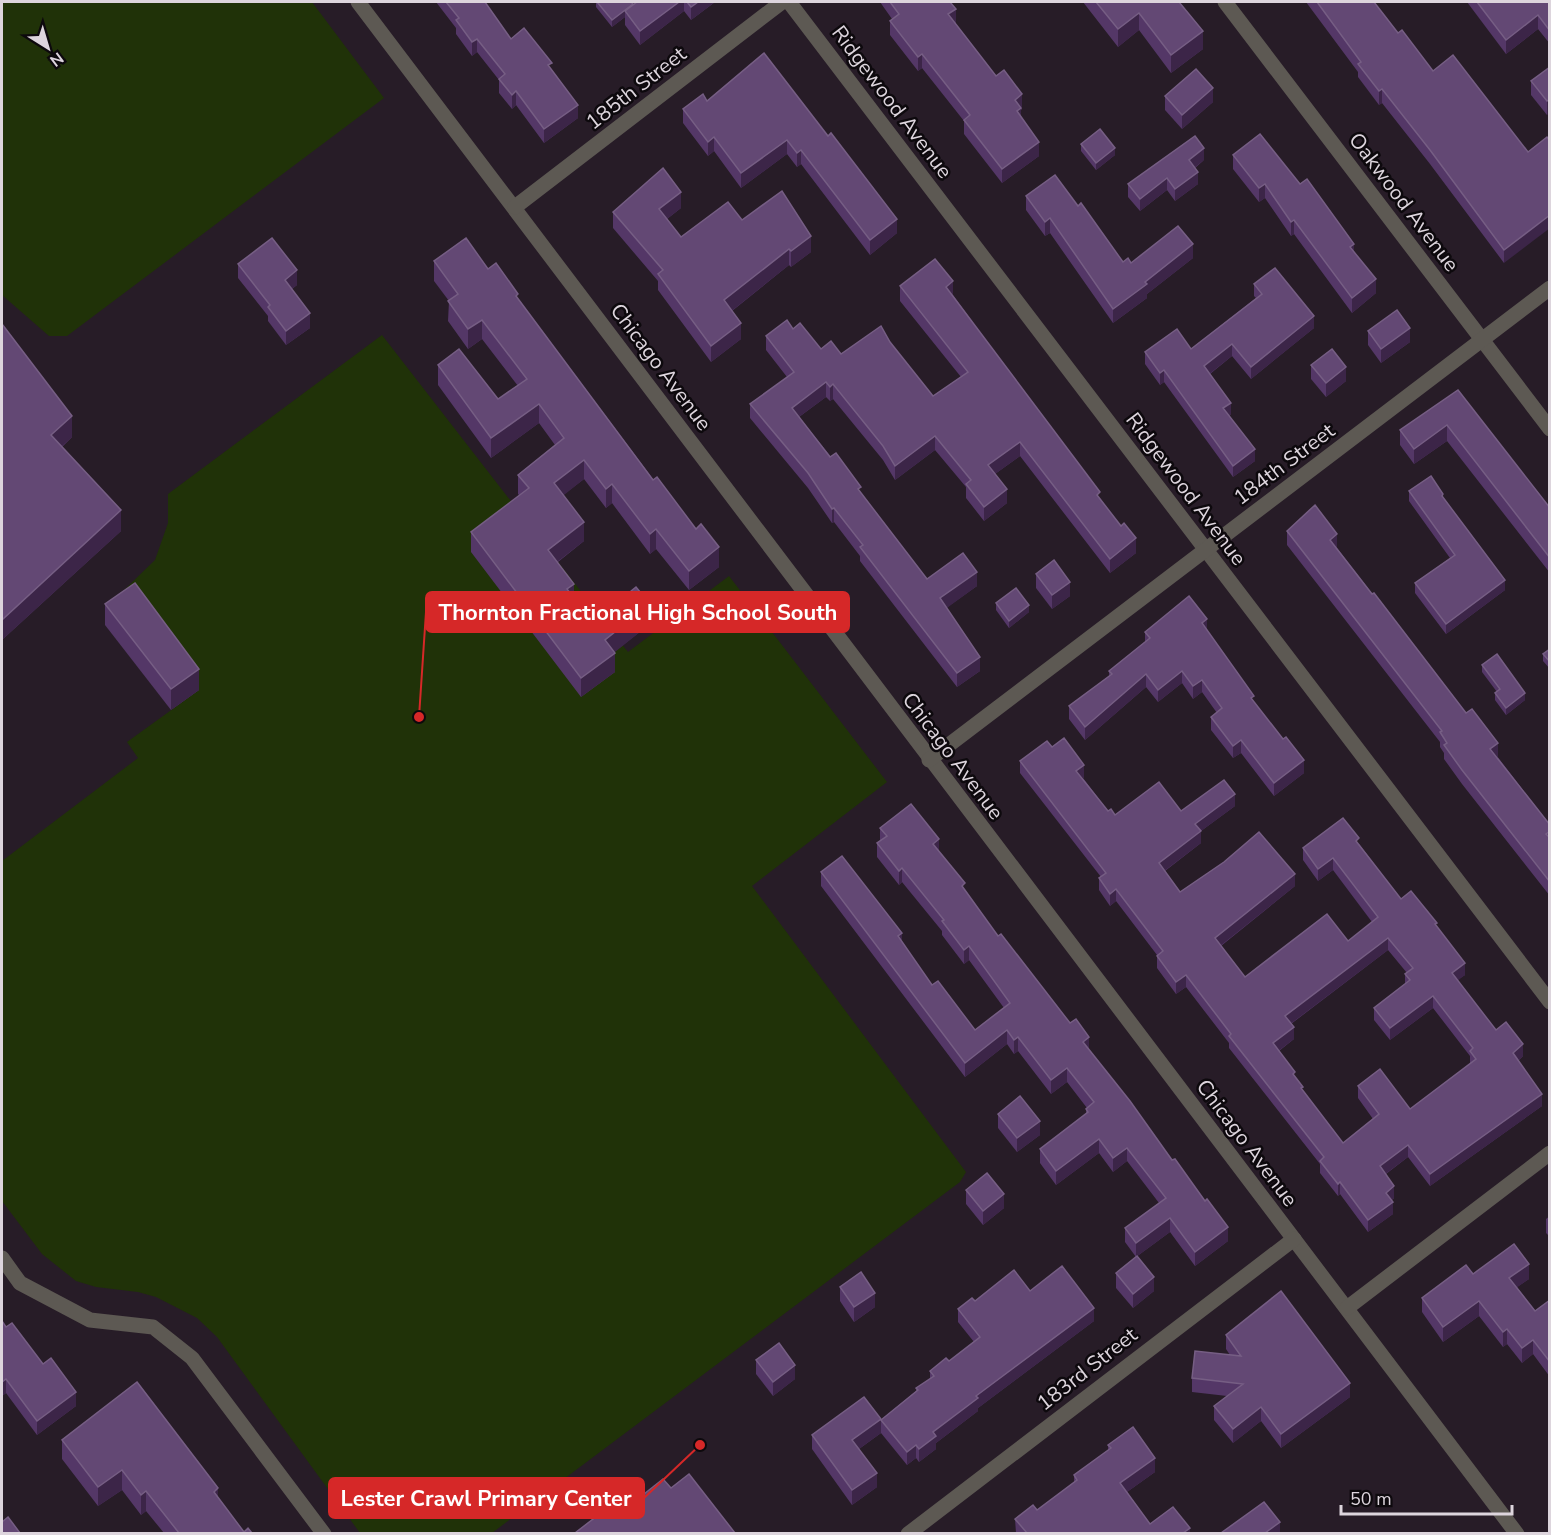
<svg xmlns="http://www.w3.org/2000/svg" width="1551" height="1535" font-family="'Nunito Sans',sans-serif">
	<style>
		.park { fill: #203208 }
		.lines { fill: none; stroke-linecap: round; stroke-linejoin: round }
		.street { stroke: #5d5953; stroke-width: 15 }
		.wall { fill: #543767; fill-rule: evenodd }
		.shaded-wall { fill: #3c2548 }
		.building { fill: #634874; stroke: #765e84; stroke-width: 1.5; fill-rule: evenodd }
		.labels { text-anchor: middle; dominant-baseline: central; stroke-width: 5; stroke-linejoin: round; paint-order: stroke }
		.street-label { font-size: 21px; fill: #ddd5dd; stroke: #0d090d }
		.leader { fill: none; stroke: #d62828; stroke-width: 2 }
		.callout-dot { fill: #d62828; stroke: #0d090d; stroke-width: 2 }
		.callout { fill: #d62828; stroke: #d62828; stroke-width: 2 }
		.callout-label { font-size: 22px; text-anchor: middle; font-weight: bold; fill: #fff }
	</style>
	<rect width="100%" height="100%" fill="#271c27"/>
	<g class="park">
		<polygon points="2,2 312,2 384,98 67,336 49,336 2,295"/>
		<polygon points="382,335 628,652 729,576 887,782 752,886 966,1172 960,1182 492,1533 360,1533 217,1337 197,1318 156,1297 138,1292 96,1287 76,1281 42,1254 2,1201 2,861 138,758 127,742 199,690 124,590 155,560 168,523 168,494"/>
	</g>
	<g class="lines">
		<g class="street">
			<polyline points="358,2 1517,1534"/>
			<polyline points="789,2 1550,1002"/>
			<polyline points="1225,2 1550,429"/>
			<polyline points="515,207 782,2"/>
			<polyline points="929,760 1550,288"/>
			<polyline points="2,1258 20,1283 90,1320 153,1327 192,1358 324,1534"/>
			<polyline points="1347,1308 1550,1153"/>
			<polyline points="908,1534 1294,1239"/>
		</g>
	</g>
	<g class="wall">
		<polygon points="436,2 485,2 511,39 552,70 578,118 544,143 516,105 512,109 499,93 499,80 477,52 472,56 456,34 456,28"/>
		<polygon points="596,2 631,2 633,5 637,2 715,2 691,20 684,11 640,45 625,25 625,17 612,27 596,7"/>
		<polygon points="880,2 950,2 955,23 1022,109 1021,110 1021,117 1039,156 1002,183 964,134 964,121 922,68 918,71 890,35 890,21 892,19"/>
		<polygon points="1083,2 1179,2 1203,49 1171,73 1139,30 1118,47"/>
		<polygon points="1306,2 1374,2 1398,33 1433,71 1528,152 1504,263 1430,164 1382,103 1379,105 1358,77 1358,72"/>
		<polygon points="1467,2 1550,2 1550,44 1538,29 1506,54"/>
		<polygon points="764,53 897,233 870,255 801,164 797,167 787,154 741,188 714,151 708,156 683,123 683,109 707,101"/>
		<polygon points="1550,67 1547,115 1531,95 1531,81"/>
		<polygon points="1165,96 1213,102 1182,129 1165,110"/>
		<polygon points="1081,144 1115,155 1096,170 1081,151"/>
		<polygon points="1233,155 1354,252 1376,293 1352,313 1294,234 1291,236 1265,198 1259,202 1233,169"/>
		<polygon points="1204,160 1195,168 1198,184 1175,201 1167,190 1140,211 1128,197 1128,184"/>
		<polygon points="1026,196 1078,206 1123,262 1131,263 1193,258 1147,294 1147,298 1113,323 1050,233 1045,236 1026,210"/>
		<polygon points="681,208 667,219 681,237 742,220 811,252 791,267 789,265 732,311 741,339 711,362 658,290 658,281 613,228 613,212"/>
		<polygon points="434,261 488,269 518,299 719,567 689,590 656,549 650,554 612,503 606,508 584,479 563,495 584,541 558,562 574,599 592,623 650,624 614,652 615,672 581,697 471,552 471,532 520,496 518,494 518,475 555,445 539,423 491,458 438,385 438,365 498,399 518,386 482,339 468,349 448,321 449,301 434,281"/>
		<polygon points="238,264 297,285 292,289 310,328 286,345 268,321 268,316 238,278"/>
		<polygon points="1254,284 1314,328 1251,379 1232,356 1210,374 1231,414 1229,416 1255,461 1233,477 1164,382 1160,385 1145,364 1145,352 1191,349 1256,298 1254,296"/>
		<polygon points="900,286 953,295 1100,499 1136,553 1110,573 1020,456 995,474 1007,503 984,521 966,498 966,487 935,450 895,480 883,460 833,399 830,401 826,397 799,417 861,494 927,579 977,586 946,608 980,671 957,687 860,561 860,556 834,522 832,523 808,488 750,418 750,404 787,377 766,350 766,336 793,329 821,349 841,354 890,342 933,396 961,377 900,301"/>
		<polygon points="2,324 72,437 62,447 121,531 3,639 2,638"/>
		<polygon points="1368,331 1410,342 1381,363 1368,345"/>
		<polygon points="1311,365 1346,381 1326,397 1311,379"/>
		<polygon points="1458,390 1550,508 1550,573 1447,441 1414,464 1400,445 1400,430"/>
		<polygon points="1409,491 1443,498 1505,590 1446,634 1415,593 1415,583 1450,558 1409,501"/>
		<polygon points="1287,531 1337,548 1550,825 1550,896 1462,784 1444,759 1444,753 1440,747 1440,742 1287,545"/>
		<polygon points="1036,574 1070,596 1052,609 1036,588"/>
		<polygon points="1550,588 1550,605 1549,604"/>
		<polygon points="996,603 1029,612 1009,628 996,610"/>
		<polygon points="105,604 199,690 171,710 105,625"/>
		<polygon points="1207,631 1254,702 1304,773 1274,796 1241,753 1233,758 1211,730 1211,717 1217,713 1202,692 1193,699 1182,683 1158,702 1146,687 1085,740 1069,719 1069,706 1109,676 1109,671 1145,642 1145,632"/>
		<polygon points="1550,649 1550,669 1543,661 1543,654"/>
		<polygon points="1482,665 1525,700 1506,715 1495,700 1495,693 1497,692 1482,672"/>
		<path d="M1052,747L1084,777L1083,778L1108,811L1115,815L1235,806L1201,831V843L1165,871L1180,892L1295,886L1221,946L1245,977L1348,941L1372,922L1333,870L1318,881L1303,860V848L1359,844L1401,899L1437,927L1465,975L1457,980L1496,1030L1523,1056L1518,1061L1542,1106L1430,1186L1408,1157L1386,1174L1394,1198L1392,1200L1393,1214L1368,1232L1340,1194L1338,1196L1320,1173V1164L1229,1048V1043L1186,987L1176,994L1157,968V955L1116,901L1110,906L1099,890V878L1101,877L1020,773V761ZM1388,950L1407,973L1405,974V984L1374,1008V1020L1390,1040L1433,1008L1470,1056V1064L1410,1109L1358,1086V1098L1373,1119L1343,1143L1303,1091L1279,1051L1294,1039L1291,1024Z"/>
		<polygon points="880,828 939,851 965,891 998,936 1089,1050 1228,1241 1195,1266 1170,1232 1136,1257 1125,1242 1125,1228 1159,1203 1127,1161 1113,1172 1099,1153 1056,1185 1040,1163 1040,1149 1086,1114 1086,1109 1087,1108 1067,1082 1051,1094 1018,1051 1014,1054 1007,1044 965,1077 821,886 821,872 902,942 932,985 975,1030 1004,1008 969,960 964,964 942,935 942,931 902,882 899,885 877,857 877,843 880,841"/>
		<polygon points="998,1114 1040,1135 1017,1152 998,1128"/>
		<polygon points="966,1190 1004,1208 983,1225 966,1204"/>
		<polygon points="1550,1216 1550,1237 1546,1233 1546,1219"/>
		<polygon points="1116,1273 1154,1291 1133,1308 1116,1288"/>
		<polygon points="1473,1274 1529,1279 1517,1287 1535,1311 1550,1300 1550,1377 1533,1354 1522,1363 1507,1344 1503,1347 1479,1316 1443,1342 1422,1312 1422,1298"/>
		<polygon points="840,1287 875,1307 854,1322 840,1301"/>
		<polygon points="1030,1291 1094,1321 978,1408 978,1411 936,1443 936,1449 919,1462 916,1458 907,1465 881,1433 881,1420 916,1391 916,1388 930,1379 930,1371 949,1361 974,1342 958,1322 958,1309 975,1301"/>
		<polygon points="2,1321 6,1327 76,1406 37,1435 6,1393 2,1396"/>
		<polygon points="1226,1335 1350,1397 1281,1448 1261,1421 1233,1443 1214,1420 1214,1406 1227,1396 1192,1392 1192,1378 1230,1355 1226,1349"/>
		<polygon points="756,1360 795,1379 773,1396 756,1374"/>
		<polygon points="881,1433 859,1449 877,1487 852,1505 812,1449 812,1435"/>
		<polygon points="62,1440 218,1498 244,1532 252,1533 164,1533 146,1511 141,1515 122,1490 98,1506 62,1459"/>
		<polygon points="1108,1445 1155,1472 1127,1492 1150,1524 1190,1533 1016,1533 1015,1519 1037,1510 1074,1482 1074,1475 1108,1450"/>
	</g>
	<g class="shaded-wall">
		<polygon points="679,2 684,2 684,11 640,45 640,31"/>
		<polygon points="698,2 715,2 691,20 691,7"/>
		<polygon points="633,4 625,11 625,17 612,27 612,20"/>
		<polygon points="956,9 956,23 948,28 948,14"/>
		<polygon points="1139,13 1139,30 1118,47 1118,29"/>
		<polygon points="1538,15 1538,29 1506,54 1506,40"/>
		<polygon points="1203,31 1203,49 1171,73 1171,55"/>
		<polygon points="477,39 477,52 472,56 472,42"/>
		<polygon points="922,54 922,68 918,71 918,57"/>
		<polygon points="1213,88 1213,102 1182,129 1182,115"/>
		<polygon points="1382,89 1382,103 1379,105 1379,91"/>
		<polygon points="516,91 516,105 512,109 512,95"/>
		<polygon points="1022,94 1022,109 1021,110 1021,122 1017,125 1015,100"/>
		<polygon points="1550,99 1550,113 1547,115 1547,101"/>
		<polygon points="578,105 578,118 544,143 544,129"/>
		<polygon points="714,137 714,151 708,156 708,142"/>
		<polygon points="787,140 787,154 741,188 741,173"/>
		<polygon points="1039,142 1039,156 1002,183 1002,169"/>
		<polygon points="1115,148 1115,155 1096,170 1096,163"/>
		<polygon points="1204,148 1204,160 1189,172 1189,160"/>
		<polygon points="801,150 801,164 797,167 797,153"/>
		<polygon points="1198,172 1198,184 1175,201 1175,189"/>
		<polygon points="1167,178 1167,190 1140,211 1140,199"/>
		<polygon points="1265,184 1265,198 1259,202 1259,188"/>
		<polygon points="681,192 681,208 659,225 659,209"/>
		<polygon points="1550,215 1550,228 1504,263 1504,250"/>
		<polygon points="1050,218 1050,233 1045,236 1045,222"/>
		<polygon points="897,219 897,233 870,255 870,240"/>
		<polygon points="1294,220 1294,234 1291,236 1291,222"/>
		<polygon points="811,236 811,252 791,267 791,251"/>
		<polygon points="1193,244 1193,258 1147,294 1147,298 1113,323 1113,309"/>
		<polygon points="1354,244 1354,258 1350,247"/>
		<polygon points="789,249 789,265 724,317 724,300"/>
		<polygon points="297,270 297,285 285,294 285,280"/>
		<polygon points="1376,279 1376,293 1352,313 1352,298"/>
		<polygon points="953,281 953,296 946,287"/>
		<polygon points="310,313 310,328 286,345 286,331"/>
		<polygon points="1314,316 1314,328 1251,379 1251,367"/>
		<polygon points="482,320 482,339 468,349 468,329"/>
		<polygon points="741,323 741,339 711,362 711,346"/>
		<polygon points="1410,328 1410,342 1381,363 1381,349"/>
		<polygon points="1232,344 1232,356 1204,378 1204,366"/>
		<polygon points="1346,367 1346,381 1326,397 1326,383"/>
		<polygon points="1164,370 1164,382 1160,385 1160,373"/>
		<polygon points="826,382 826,397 792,422 792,408"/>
		<polygon points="833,384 833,399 830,401 830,387"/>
		<polygon points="1231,403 1231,414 1223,420 1223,408"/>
		<polygon points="539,404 539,423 491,458 491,438"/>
		<polygon points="72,416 72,437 51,456 51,435"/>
		<polygon points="1447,425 1447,441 1414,464 1414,449"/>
		<polygon points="935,436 935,450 895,480 895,466"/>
		<polygon points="1020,442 1020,456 988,479 988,465"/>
		<polygon points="1255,449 1255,461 1233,477 1233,466"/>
		<polygon points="584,460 584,479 554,503 554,483"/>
		<polygon points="612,484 612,503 606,508 606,489"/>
		<polygon points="1007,489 1007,503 984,521 984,507"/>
		<polygon points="834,508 834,522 832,523 832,509"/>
		<polygon points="121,510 121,531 3,639 3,619"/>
		<polygon points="584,522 584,541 548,569 548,550"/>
		<polygon points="656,529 656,549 650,554 650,534"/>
		<polygon points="1337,534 1337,548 1330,554 1330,540"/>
		<polygon points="1136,538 1136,553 1110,573 1110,559"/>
		<polygon points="719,547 719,567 689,590 689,571"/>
		<polygon points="977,572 977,586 940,613 940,598"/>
		<polygon points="1505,580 1505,590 1446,634 1446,624"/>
		<polygon points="1070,582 1070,596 1052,609 1052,595"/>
		<polygon points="574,584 574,603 567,589"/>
		<polygon points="650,604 650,624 605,660 605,640"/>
		<polygon points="1029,605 1029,612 1009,628 1009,621"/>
		<polygon points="1207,619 1207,631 1202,623"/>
		<polygon points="615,653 615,672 581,697 581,678"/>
		<polygon points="980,657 980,671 957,687 957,673"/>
		<polygon points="199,669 199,690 171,710 171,689"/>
		<polygon points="1182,671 1182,683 1158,702 1158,690"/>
		<polygon points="1146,674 1146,687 1085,740 1085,727"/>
		<polygon points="1202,680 1202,692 1193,699 1193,686"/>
		<polygon points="1525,693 1525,700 1506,715 1506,708"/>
		<polygon points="1241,740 1241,753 1233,758 1233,746"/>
		<polygon points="1498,743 1498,758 1490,763 1490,749"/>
		<polygon points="1304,760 1304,773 1274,796 1274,783"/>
		<polygon points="1084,765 1084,777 1076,783 1076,771"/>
		<polygon points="1235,794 1235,806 1201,831 1201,843 1159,875 1159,863 1195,824"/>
		<polygon points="939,839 939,853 933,844"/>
		<polygon points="1333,858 1333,870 1318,881 1318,869"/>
		<polygon points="902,868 902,882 899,885 899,871"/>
		<polygon points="1295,874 1295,886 1215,950 1215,938"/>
		<polygon points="1116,889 1116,901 1110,906 1110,894"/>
		<polygon points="902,933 902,947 898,936"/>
		<polygon points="1388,938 1388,950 1285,1028 1285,1016"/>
		<polygon points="969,946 969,960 964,964 964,950"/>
		<polygon points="1465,963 1465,975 1452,985 1452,973"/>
		<polygon points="1186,975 1186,987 1176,994 1176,982"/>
		<polygon points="1433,996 1433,1008 1390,1040 1390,1028"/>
		<polygon points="1294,1027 1294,1039 1273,1055 1273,1043"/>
		<polygon points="1007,1030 1007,1044 965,1077 965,1063"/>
		<polygon points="1018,1037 1018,1051 1014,1054 1014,1040"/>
		<polygon points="1089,1037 1089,1051 1083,1042"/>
		<polygon points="1523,1044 1523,1056 1513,1065 1513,1053"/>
		<polygon points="1067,1068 1067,1082 1051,1094 1051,1080"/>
		<polygon points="1542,1094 1542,1106 1430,1186 1430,1174"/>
		<polygon points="1040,1121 1040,1135 1017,1152 1017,1138"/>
		<polygon points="1099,1139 1099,1153 1056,1185 1056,1171"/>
		<polygon points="1408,1145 1408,1157 1380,1178 1380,1166"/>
		<polygon points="1127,1148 1127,1161 1113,1172 1113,1158"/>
		<polygon points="1340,1182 1340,1194 1338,1196 1338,1184"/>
		<polygon points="1394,1186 1394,1198 1386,1205 1386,1193"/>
		<polygon points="1004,1194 1004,1208 983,1225 983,1211"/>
		<polygon points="1393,1202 1393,1214 1368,1232 1368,1220"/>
		<polygon points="1170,1218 1170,1232 1136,1257 1136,1243"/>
		<polygon points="1228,1227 1228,1241 1195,1266 1195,1252"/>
		<polygon points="1529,1264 1529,1279 1509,1293 1509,1278"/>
		<polygon points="1154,1277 1154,1291 1133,1308 1133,1294"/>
		<polygon points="875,1293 875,1307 854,1322 854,1307"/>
		<polygon points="1479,1301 1479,1316 1443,1342 1443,1327"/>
		<polygon points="1094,1308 1094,1321 978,1408 978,1411 936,1443 936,1449 919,1462 919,1449 933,1432 976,1396"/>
		<polygon points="1507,1329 1507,1344 1503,1347 1503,1332"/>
		<polygon points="1533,1340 1533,1354 1522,1363 1522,1348"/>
		<polygon points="795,1365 795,1379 773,1396 773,1382"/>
		<polygon points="6,1379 6,1393 2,1396 2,1382"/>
		<polygon points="1350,1383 1350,1397 1281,1448 1281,1434"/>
		<polygon points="76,1392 76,1406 37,1435 37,1421"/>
		<polygon points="1261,1407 1261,1421 1233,1443 1233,1429"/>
		<polygon points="881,1419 881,1433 852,1454 852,1440"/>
		<polygon points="916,1445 916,1458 907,1465 907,1452"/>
		<polygon points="1155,1458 1155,1472 1120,1497 1120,1483"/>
		<polygon points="122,1470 122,1490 98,1506 98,1487"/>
		<polygon points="877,1473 877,1487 852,1505 852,1490"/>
		<polygon points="218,1488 218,1508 214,1492"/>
		<polygon points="146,1491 146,1511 141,1515 141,1495"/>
		<polygon points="1280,1522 1280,1533 1265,1533"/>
		<polygon points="1190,1528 1190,1533 1183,1533"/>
	</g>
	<g class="building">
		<polygon points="446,2 485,2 511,39 524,28 552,63 548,65 578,105 544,129 516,91 512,95 499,79 505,74 477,39 472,42 456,20 459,18"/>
		<polygon points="597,2 631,2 633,4 612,20"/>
		<polygon points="637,2 679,2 640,31 625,11"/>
		<polygon points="687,2 698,2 691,7"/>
		<polygon points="890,2 950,2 956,9 948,14 996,76 1004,70 1022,94 1015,100 1021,108 1017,111 1039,142 1002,169 964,120 970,115 922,54 918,57 890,21 899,14"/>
		<polygon points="1096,2 1179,2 1203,31 1171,55 1139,13 1118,29"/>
		<polygon points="1317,2 1374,2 1398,33 1402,30 1433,71 1453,55 1528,152 1547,137 1550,141 1550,215 1504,250 1430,150 1382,89 1379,91 1358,64 1361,62"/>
		<polygon points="1477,2 1550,2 1550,31 1538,15 1506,40"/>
		<polygon points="764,53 828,136 831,133 897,219 870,240 801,150 797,153 787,140 741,173 714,137 708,142 683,109 703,94 707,101"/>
		<polygon points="1550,67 1550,99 1547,101 1531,81"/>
		<polygon points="1196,69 1213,88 1182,115 1165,96"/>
		<polygon points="1100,129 1115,148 1096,163 1081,144"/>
		<polygon points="1260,134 1300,184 1307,179 1354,244 1350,247 1376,279 1352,298 1294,220 1291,222 1265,184 1259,188 1233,155"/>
		<polygon points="1195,136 1204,148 1189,160 1198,172 1175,189 1167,178 1140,199 1128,184"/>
		<polygon points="663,168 681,192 659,209 681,237 728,202 742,220 782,191 811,236 791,251 789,249 724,300 741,323 711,346 658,274 663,270 613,212"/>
		<polygon points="1055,175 1078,206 1081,203 1123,262 1128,258 1131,263 1178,226 1193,244 1145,282 1147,284 1113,309 1050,218 1045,222 1026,196"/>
		<polygon points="272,238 297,270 285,280 310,313 286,331 268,307 270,305 238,264"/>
		<polygon points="466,238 488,269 496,263 518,294 516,296 653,480 657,477 696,529 701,524 719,547 689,571 656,529 650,534 612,484 606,489 584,460 554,483 584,522 548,550 574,584 567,589 592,623 636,587 650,604 605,640 615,653 581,678 471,532 529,488 518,475 564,438 539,404 491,438 438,365 459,349 498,399 527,379 482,320 468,329 448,301 458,294 434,261"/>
		<polygon points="935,259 953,281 946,287 1100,492 1097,495 1121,526 1124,523 1136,538 1110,559 1020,442 988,465 1007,489 984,507 966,484 971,480 935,436 895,466 883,446 833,384 830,387 826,382 792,408 830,457 836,453 861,487 858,489 927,579 963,553 977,572 940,598 980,657 957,673 860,547 863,545 834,508 832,509 808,473 750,404 794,372 766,336 787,320 793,329 800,323 821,349 831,341 841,354 881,326 890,342 933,396 968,372 900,286"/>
		<polygon points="1275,268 1314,316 1251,367 1232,344 1204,366 1231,403 1223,408 1255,449 1233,466 1164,370 1160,373 1145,352 1177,329 1191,349 1262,294 1254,284"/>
		<polygon points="1397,310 1410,328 1381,349 1368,331"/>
		<polygon points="2,324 72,416 51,435 121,510 3,619 2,617"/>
		<polygon points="1332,349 1346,367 1326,383 1311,365"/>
		<polygon points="1458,390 1550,508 1550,558 1447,425 1414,449 1400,430"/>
		<polygon points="1431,476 1443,494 1442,496 1505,580 1446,624 1415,583 1455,555 1409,491"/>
		<polygon points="1315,505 1337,534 1330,540 1372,594 1374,593 1466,713 1472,709 1498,743 1490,749 1550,825 1550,831 1546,834 1550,838 1550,882 1462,770 1444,745 1447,743 1440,732 1442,731 1287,531"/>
		<polygon points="1054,560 1070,582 1052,595 1036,574"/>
		<polygon points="135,583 199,669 171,689 105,604"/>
		<polygon points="1016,588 1029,605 1009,621 996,603"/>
		<polygon points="1189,596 1207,619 1202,623 1254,696 1251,698 1283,739 1286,737 1304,760 1274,783 1241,740 1233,746 1211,717 1222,708 1202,680 1193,686 1182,671 1158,690 1146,674 1085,727 1069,706 1112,674 1109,671 1150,638 1145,632"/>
		<polygon points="1550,649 1550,662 1543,654"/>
		<polygon points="1497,654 1525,693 1506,708 1495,693 1500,689 1482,665"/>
		<path d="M1064,738L1084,765L1076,771L1108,811L1111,809L1115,815L1159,782L1181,811L1224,780L1235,794L1195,824L1201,831L1159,863L1180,892L1224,862L1259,832L1295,874L1215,938L1245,977L1327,914L1348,941L1378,917L1333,858L1318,869L1303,848L1343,818L1359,838L1356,841L1401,899L1411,891L1437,923L1435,924L1465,963L1452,973L1496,1030L1506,1022L1523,1044L1513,1053L1542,1094L1430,1174L1408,1145L1380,1166L1394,1186L1386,1193L1393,1202L1368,1220L1340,1182L1338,1184L1320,1161L1324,1157L1229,1036L1231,1034L1186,975L1176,982L1157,956L1163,951L1116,889L1110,894L1099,878L1106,873L1020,761L1047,741L1052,747ZM1388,938L1413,968L1405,974L1410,980L1374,1008L1390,1028L1433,996L1473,1048L1470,1051L1476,1059L1410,1109L1380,1069L1358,1086L1379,1114L1343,1143L1301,1088L1303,1087L1293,1074L1295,1072L1273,1043L1294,1027L1285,1016Z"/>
		<polygon points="911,804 939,839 933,844 965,883 962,886 998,936 1001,934 1070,1023 1076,1019 1089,1037 1083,1042 1130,1101 1172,1160 1175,1159 1205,1201 1207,1199 1228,1227 1195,1252 1170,1218 1136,1243 1125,1228 1166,1198 1127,1148 1113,1158 1099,1139 1056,1171 1040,1149 1088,1112 1086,1109 1094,1102 1067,1068 1051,1080 1018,1037 1014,1040 1007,1030 965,1063 821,872 842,856 902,933 898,936 932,985 938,981 975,1030 1010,1003 969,946 964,950 942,921 944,920 902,868 899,871 877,843 887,836 880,828"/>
		<polygon points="1020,1096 1040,1121 1017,1138 998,1114"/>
		<polygon points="987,1173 1004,1194 983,1211 966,1190"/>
		<polygon points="1514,1244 1529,1264 1509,1278 1535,1311 1550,1300 1550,1362 1533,1340 1522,1348 1507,1329 1503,1332 1479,1301 1443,1327 1422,1298 1466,1265 1473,1274"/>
		<polygon points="1137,1256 1154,1277 1133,1294 1116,1273"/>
		<polygon points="1062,1266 1094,1308 976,1396 978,1398 933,1432 936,1436 919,1449 916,1445 907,1452 881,1420 918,1390 916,1388 934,1376 930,1371 946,1358 949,1361 980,1337 958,1309 972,1298 975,1301 1014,1270 1030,1291"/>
		<polygon points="861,1272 875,1293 854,1307 840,1287"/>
		<polygon points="1281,1291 1350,1383 1281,1434 1261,1407 1233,1429 1214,1406 1243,1384 1192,1378 1195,1351 1241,1356 1226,1335"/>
		<polygon points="2,1321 6,1327 12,1323 43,1364 51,1358 76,1392 37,1421 6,1379 2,1382"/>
		<polygon points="779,1343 795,1365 773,1382 756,1360"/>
		<polygon points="137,1382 218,1488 214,1492 244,1532 248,1528 252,1533 179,1533 146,1491 141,1495 122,1470 98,1487 62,1440"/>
		<polygon points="864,1397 881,1419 852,1440 877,1473 852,1490 812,1435"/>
		<polygon points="1133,1427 1155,1458 1120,1483 1150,1524 1173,1507 1190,1528 1183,1533 1027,1533 1015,1519 1033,1505 1037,1510 1077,1480 1074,1475 1111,1448 1108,1445"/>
		<polygon points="689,1474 735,1533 575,1533 637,1485 644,1494 663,1479 671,1488"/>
		<polygon points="1264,1502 1280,1522 1265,1533 1221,1533"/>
		<polygon points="8,1517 20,1533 2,1533 2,1522"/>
	</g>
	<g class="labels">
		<g class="street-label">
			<text transform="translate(636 88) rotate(-38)">185th Street</text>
			<text transform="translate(892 102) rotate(53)">Ridgewood Avenue</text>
			<text transform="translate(1404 202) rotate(53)">Oakwood Avenue</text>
			<text transform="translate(661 367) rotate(53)">Chicago Avenue</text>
			<text transform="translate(1284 464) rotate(-37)">184th Street</text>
			<text transform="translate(1186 489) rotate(53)">Ridgewood Avenue</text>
			<text transform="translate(953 756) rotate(53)">Chicago Avenue</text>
			<text transform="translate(1247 1143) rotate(53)">Chicago Avenue</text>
			<text transform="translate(1087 1369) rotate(-38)">183rd Street</text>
		</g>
	</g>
	<path class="leader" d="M419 717L426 612M700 1445L644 1498"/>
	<g class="callout-dot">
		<circle cx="419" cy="717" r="6"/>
		<circle cx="700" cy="1445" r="6"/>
	</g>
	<g class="callout">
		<rect x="426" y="592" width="423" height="40" rx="6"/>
		<rect x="329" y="1478" width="315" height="40" rx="6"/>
	</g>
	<g class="callout-label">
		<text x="638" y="620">Thornton Fractional High School South</text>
		<text x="486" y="1506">Lester Crawl Primary Center</text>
	</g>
	<rect width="1551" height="1535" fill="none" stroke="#ddd5dd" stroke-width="6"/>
	<g transform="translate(48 48) rotate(143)" stroke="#0d090d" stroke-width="4.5" paint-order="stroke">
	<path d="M0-4.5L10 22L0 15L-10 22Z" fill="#ddd5dd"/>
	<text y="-9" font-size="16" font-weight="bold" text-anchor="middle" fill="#ddd5dd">N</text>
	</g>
	<path d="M1341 1505v9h171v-9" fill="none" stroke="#ddd5dd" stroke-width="3"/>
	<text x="1350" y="1505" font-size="18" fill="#ddd5dd" stroke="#0d090d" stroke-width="4.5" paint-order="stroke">50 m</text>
</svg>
